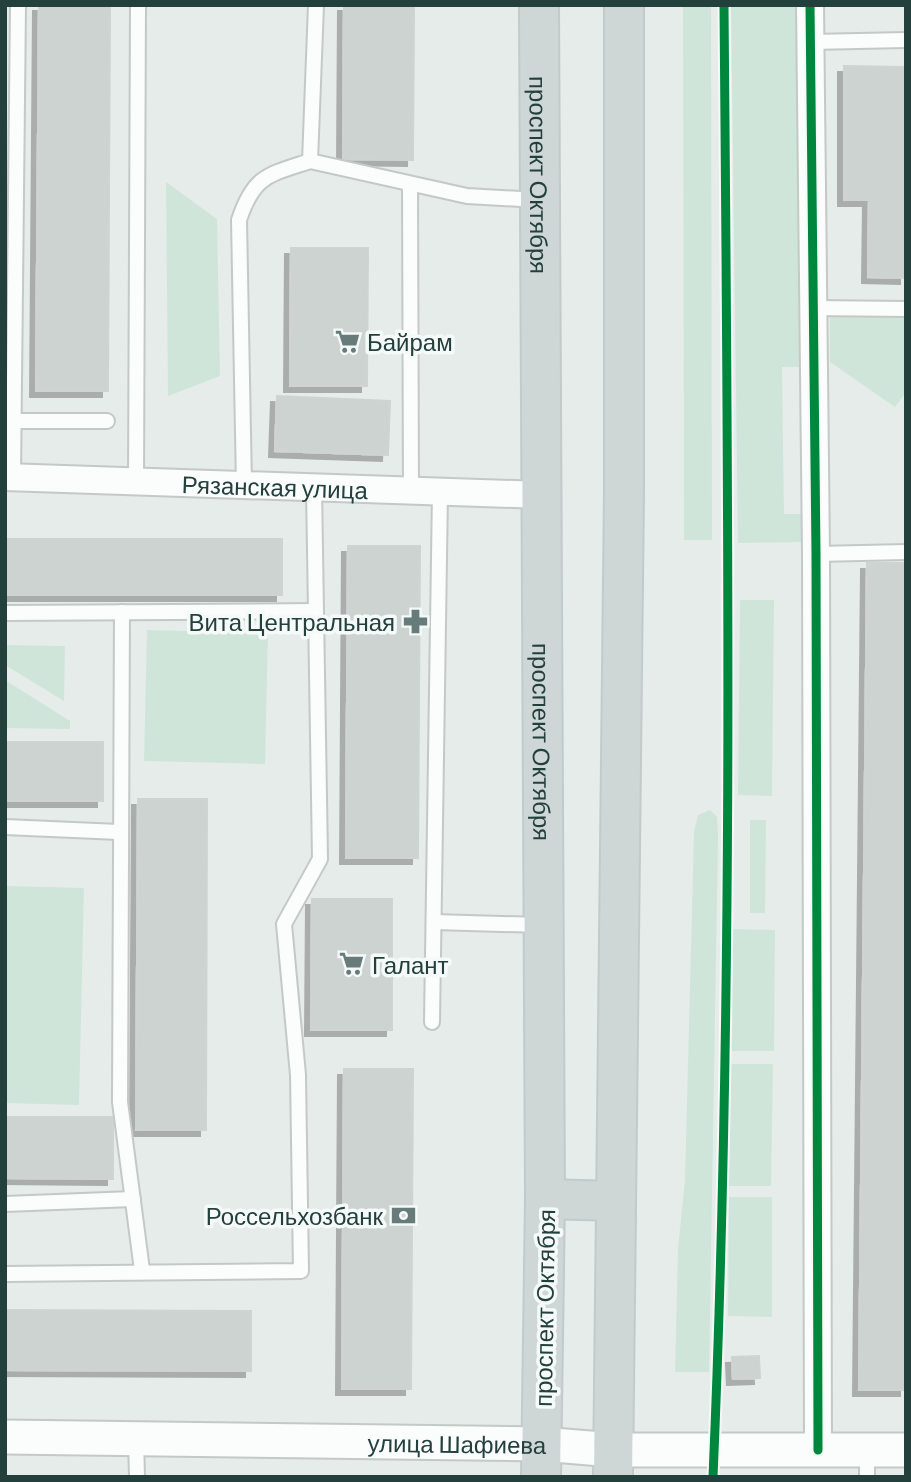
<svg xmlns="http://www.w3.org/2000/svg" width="911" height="1482" font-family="Barlow,sans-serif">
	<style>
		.green { fill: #cfe5da }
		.building { fill: #cdd3d1; stroke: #cfd4d3; stroke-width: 2; filter: url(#shadow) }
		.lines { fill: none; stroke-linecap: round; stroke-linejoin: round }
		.service-casing { stroke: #c3c9c7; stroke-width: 18 }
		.minor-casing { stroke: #c3c9c7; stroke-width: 30 }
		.tertiary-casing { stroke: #c3c9c7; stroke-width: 37 }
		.primary-casing { stroke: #c2caca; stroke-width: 42 }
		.service { stroke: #fbfcfc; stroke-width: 14 }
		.minor { stroke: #fbfcfc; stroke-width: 26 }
		.tertiary { stroke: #fbfcfc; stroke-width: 33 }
		.primary { stroke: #cfd7d6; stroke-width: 38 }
		.cycleway-casing { stroke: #f5faf8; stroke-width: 13 }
		.cycleway { stroke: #00873e; stroke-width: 9 }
		.labels { text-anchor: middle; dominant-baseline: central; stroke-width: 7; stroke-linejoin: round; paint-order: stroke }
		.street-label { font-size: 24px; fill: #23403d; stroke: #f5faf8 }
		.poi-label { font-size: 24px; fill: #23403d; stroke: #f5faf8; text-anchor: start }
	</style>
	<defs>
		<filter id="shadow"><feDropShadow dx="-6" dy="6" stdDeviation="0" flood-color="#0004"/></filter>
	</defs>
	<rect width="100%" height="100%" fill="#e6ecea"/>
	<g class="green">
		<polygon points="683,5 711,5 712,540 684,540"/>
		<polygon points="799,6 804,367 782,367 784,514 805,514 805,542 738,543 731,7"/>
		<polygon points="166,182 217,219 220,376 168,396"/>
		<polygon points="830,314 906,315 906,392 895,407 830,362"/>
		<polygon points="740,600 774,600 772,796 738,795"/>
		<polygon points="147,630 268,633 265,764 144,761"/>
		<polygon points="5,645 65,646 64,701 5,665"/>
		<polygon points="5,680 70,721 70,729 5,728"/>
		<polygon points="710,810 717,817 718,837 709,1372 675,1372 678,1248 685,1180 694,832 698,815"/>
		<polygon points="750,820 766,820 765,913 750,913"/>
		<polygon points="5,886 84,888 79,1105 5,1103"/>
		<polygon points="731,929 775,930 774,1051 729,1051"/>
		<polygon points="729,1064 773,1064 771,1186 727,1186"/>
		<polygon points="729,1197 772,1197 772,1317 728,1316"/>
	</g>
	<g class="building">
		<polygon points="39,5 110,5 108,391 36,391"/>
		<polygon points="344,5 414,5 413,160 343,159"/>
		<polygon points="844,66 906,67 906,278 868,277 869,200 844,200"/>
		<polygon points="291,248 368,248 367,386 290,386"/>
		<polygon points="277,396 390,401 388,455 275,451"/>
		<rect x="5" y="539" width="277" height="56"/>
		<polygon points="348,546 420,546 418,858 346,858"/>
		<polygon points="867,563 906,563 906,1390 859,1390"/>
		<rect x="5" y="742" width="98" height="59"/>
		<polygon points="138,799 207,799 206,1130 136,1130"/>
		<polygon points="312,899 392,899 392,1030 311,1030"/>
		<polygon points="344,1069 413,1069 411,1389 342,1389"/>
		<polygon points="5,1117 113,1117 113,1179 5,1178"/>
		<polygon points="5,1310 251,1311 251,1371 5,1370"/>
		<polygon points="759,1356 760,1378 733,1379 732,1357"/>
	</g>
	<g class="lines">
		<defs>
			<g id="service">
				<polyline points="811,42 906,40"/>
				<polyline points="310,161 467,196 538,200"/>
				<polyline points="410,185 411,491"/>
				<polyline points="814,308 906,309"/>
				<polyline points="15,421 107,421"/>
				<polyline points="13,477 18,5"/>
				<polyline points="136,482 138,5"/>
				<path d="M244,486L239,220C254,175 268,175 310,161L316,5"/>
				<polyline points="816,554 906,552"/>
				<polyline points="122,612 120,1102 142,1270"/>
				<polyline points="5,613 315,611"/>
				<polyline points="5,827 119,832"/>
				<polyline points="434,922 541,925"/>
				<polyline points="432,1022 440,492"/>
				<polyline points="5,1204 133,1199"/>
				<polyline points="5,1274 301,1271 298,1075 284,924 320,859 314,488"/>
				<polyline points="136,1438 137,1477"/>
				<polyline points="867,1450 867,1477"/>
			</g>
			<g id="minor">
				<polyline points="810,5 816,554 818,1450"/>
				<path id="s1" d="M5,477L542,495"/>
			</g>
			<g id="tertiary">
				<path id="s2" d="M5,1437L542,1444L613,1450H906"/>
			</g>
			<g id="primary">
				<path id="s3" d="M539,5L545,1199L541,1477"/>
				<polyline points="545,1199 616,1201"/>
				<polyline points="613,1477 624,491 624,5"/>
			</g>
		</defs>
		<use href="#service" class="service-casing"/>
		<use href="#minor" class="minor-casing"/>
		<use href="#tertiary" class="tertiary-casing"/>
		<use href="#primary" class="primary-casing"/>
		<use href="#service" class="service"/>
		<use href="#minor" class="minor"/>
		<use href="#tertiary" class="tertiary"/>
		<use href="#primary" class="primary"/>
		<defs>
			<g id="cycleway">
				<polyline points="810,5 816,554 818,1450"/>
				<path d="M713,1477C734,987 728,496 724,5"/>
			</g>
		</defs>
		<use href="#cycleway" class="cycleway-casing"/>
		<use href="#cycleway" class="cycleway"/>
	</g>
	<defs>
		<symbol id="supermarket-bare" viewBox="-9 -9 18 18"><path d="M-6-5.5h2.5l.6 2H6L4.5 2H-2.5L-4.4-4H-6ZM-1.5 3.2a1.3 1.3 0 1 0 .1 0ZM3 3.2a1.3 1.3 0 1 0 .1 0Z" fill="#677c7a" stroke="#f5faf8" stroke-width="2.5" paint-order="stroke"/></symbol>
		<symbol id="pharmacy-bare" viewBox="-9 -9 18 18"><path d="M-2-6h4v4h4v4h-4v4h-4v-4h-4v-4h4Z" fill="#677c7a" stroke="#f5faf8" stroke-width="2.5" paint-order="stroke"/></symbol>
		<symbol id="bank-bare" viewBox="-9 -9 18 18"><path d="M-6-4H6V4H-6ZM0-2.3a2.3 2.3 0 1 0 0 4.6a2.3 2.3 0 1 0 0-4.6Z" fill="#677c7a" stroke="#f5faf8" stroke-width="2.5" paint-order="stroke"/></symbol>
	</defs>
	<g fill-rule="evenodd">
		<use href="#supermarket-bare" x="330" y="324" width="35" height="35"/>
		<use href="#pharmacy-bare" x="398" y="604" width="35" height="35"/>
		<use href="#supermarket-bare" x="334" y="946" width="35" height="35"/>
		<use href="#bank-bare" x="386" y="1198" width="35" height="35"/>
	</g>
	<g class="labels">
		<g class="street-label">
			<text stroke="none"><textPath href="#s3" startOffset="170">проспект Октября</textPath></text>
			<text stroke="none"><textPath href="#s1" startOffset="270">Рязанская улица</textPath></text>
			<text stroke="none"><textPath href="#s3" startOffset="737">проспект Октября</textPath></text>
			<text transform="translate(544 1308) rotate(-89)">проспект Октября</text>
			<text stroke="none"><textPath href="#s2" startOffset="452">улица Шафиева</textPath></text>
		</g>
		<g class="poi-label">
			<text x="367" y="341">Байрам</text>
			<text x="395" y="621" text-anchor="end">Вита Центральная</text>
			<text x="372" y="964">Галант</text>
			<text x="383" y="1215" text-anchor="end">Россельхозбанк</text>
		</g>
	</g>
	<rect width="911" height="1482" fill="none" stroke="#23403d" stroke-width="14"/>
</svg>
